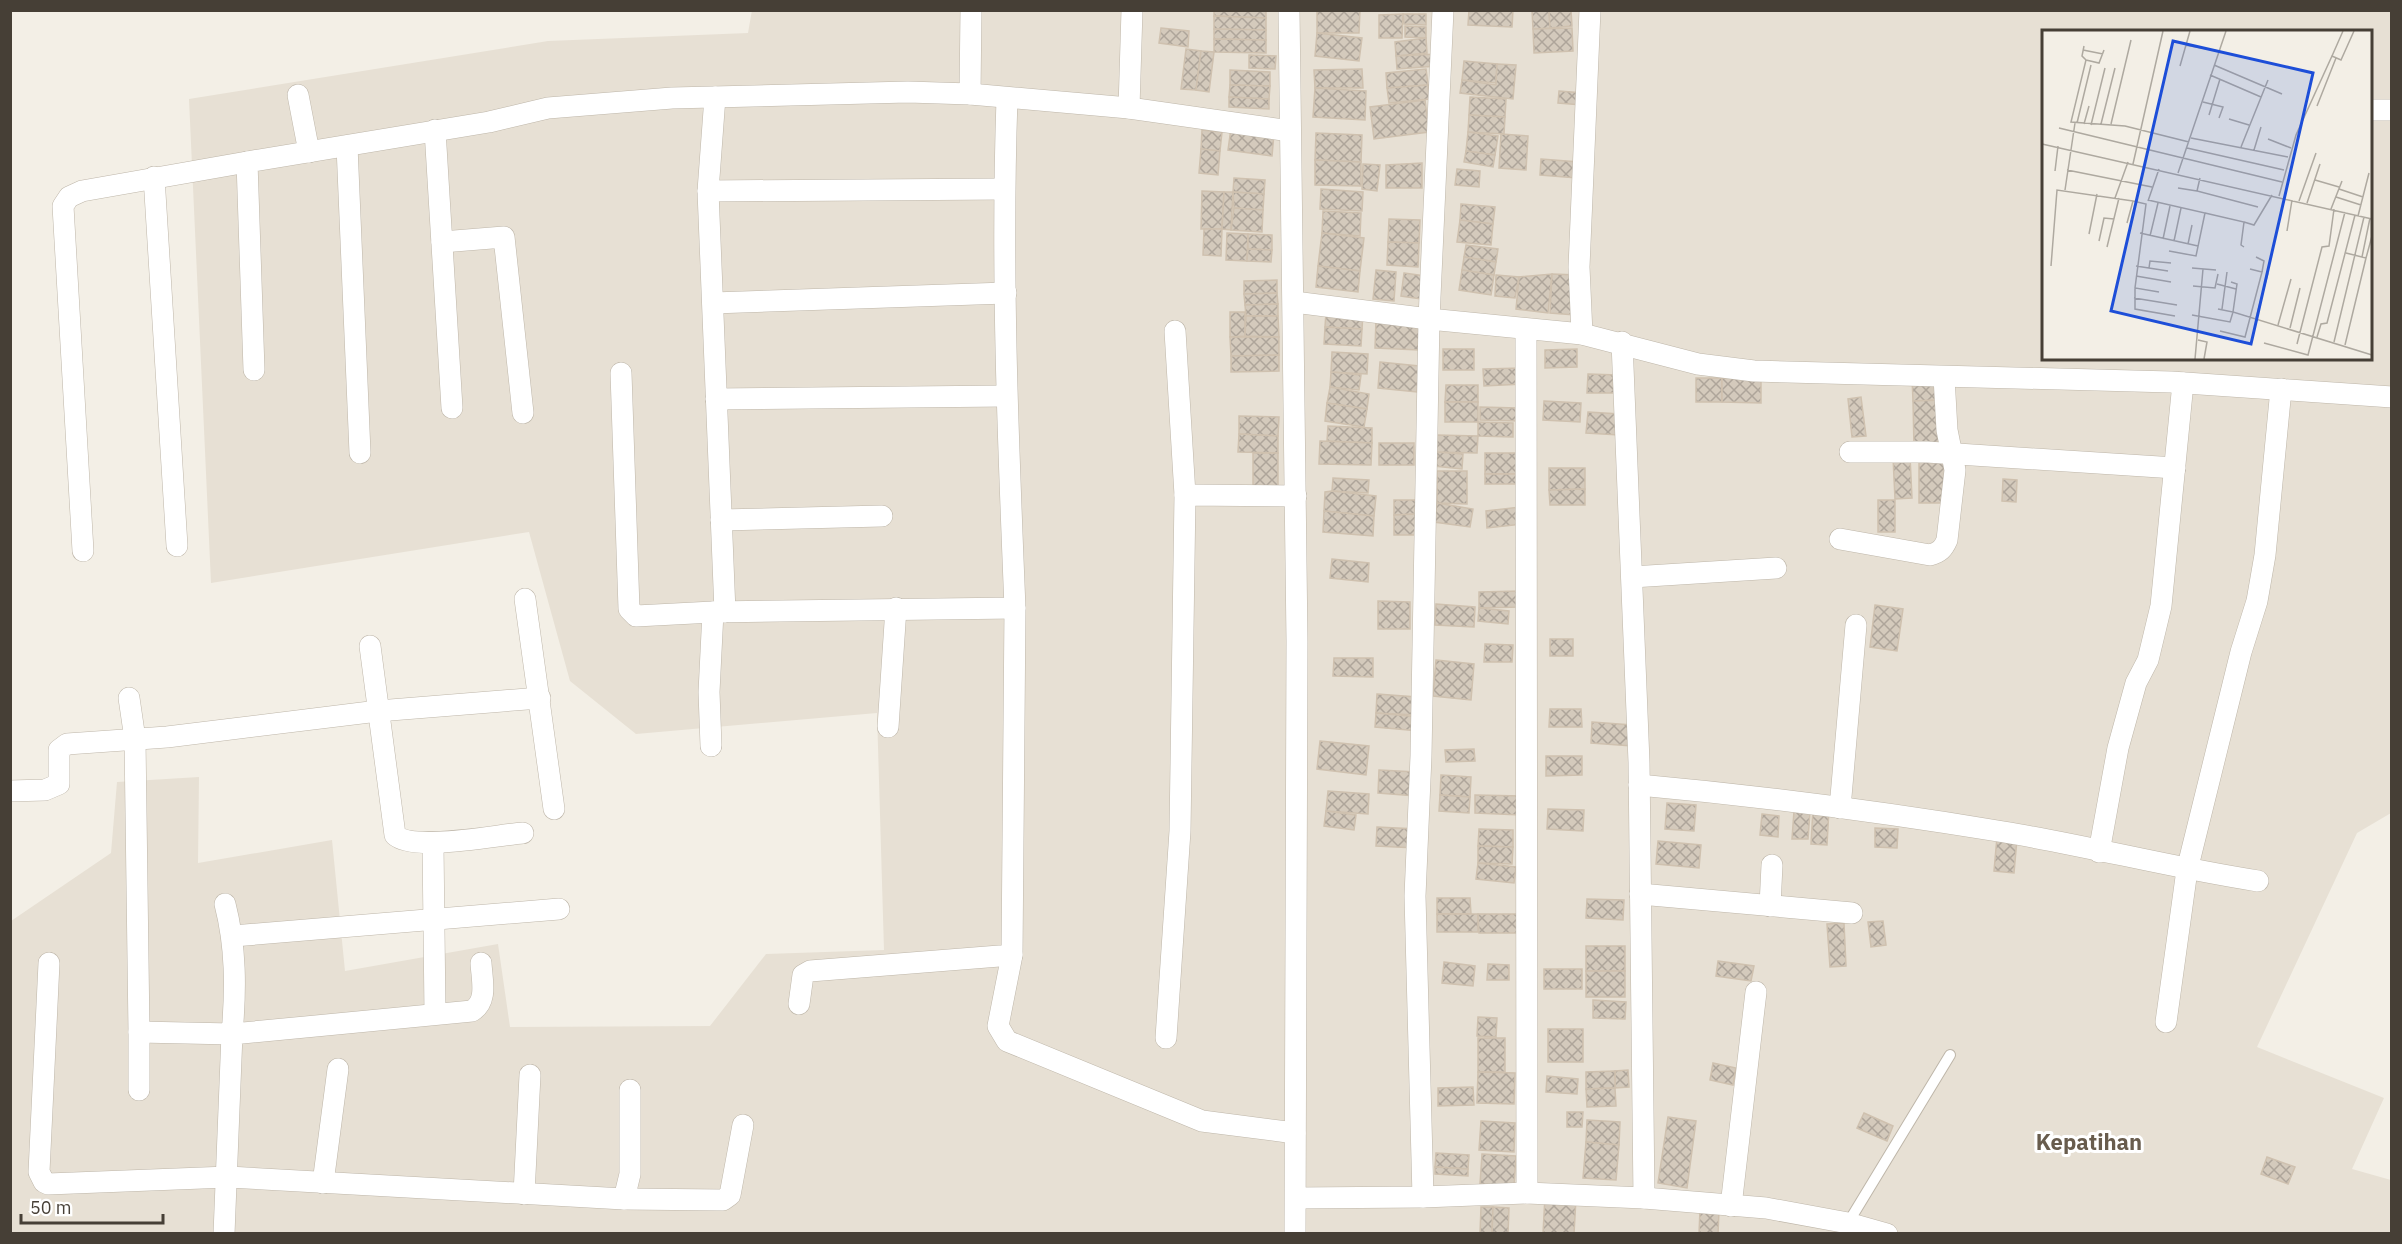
<svg xmlns="http://www.w3.org/2000/svg" width="2402" height="1244" font-family="'IBM Plex Sans',sans-serif">
	<style>
		.residential { fill: #e7e0d4; fill-rule: evenodd }
		.building { fill: url(#building-cross-hatch); stroke: #cfc1af; stroke-width: 1.5 }
		.lines { fill: none; stroke-linecap: round; stroke-linejoin: round }
		.service-casing { stroke: #beb6a9; stroke-width: 12 }
		.minor-casing { stroke: #beb6a9; stroke-width: 22 }
		.service { stroke: #fff; stroke-width: 10 }
		.minor { stroke: #fff; stroke-width: 21 }
		.labels { text-anchor: middle; dominant-baseline: central; stroke-width: 6; stroke-linejoin: round; paint-order: stroke }
		.quarter-label { font-size: 22px; font-weight: bold; fill: #685c4d; stroke: #fff }
		.inset-road { fill: none; stroke: #aea9a0; stroke-width: 1.5 }
		.view { fill: #1d4ed8; fill-opacity: 0.15; stroke: #1d4ed8; stroke-width: 3 }
		.inset-edge { fill: none; stroke: #463f36; stroke-width: 3 }
	</style>
	<defs>
		<pattern id="building-cross-hatch" width="8" height="8" patternUnits="userSpaceOnUse" patternTransform="scale(1.5)"><rect width="8" height="8" fill="#d4cabc"/><path d="M0 0l8 8M0 8l8-8" fill="none" stroke="#aea59a"/></pattern>
	</defs>
	<rect width="100%" height="100%" fill="#f3efe6"/>
	<path class="residential" d="M752,10L2391,11V813L2357,833L2257,1047L2384,1098L2352,1169L2391,1180V1233L11,1234V921L111,853L117,782L199,777L198,863L332,840L345,971L498,944L510,1027L710,1026L766,954L884,950L877,713L636,734L570,681L529,532L211,583L189,99L548,41L748,33ZM2044,32H2370V358H2044Z"/>
	<g class="building">
		<polygon points="1214,10 1266,10 1266,18 1214,16"/>
		<polygon points="1317,10 1360,10 1359,33 1317,33"/>
		<polygon points="1469,10 1513,10 1512,27 1468,25"/>
		<polygon points="1532,10 1549,10 1550,28 1533,29"/>
		<polygon points="1549,10 1571,10 1572,26 1550,28"/>
		<polygon points="1403,14 1402,38 1379,38 1379,15"/>
		<polygon points="1403,14 1426,14 1426,25 1404,24"/>
		<polygon points="1214,16 1266,18 1266,30 1214,29"/>
		<polygon points="1405,26 1426,27 1426,38 1405,37"/>
		<polygon points="1161,28 1189,31 1188,47 1159,43"/>
		<polygon points="1572,28 1573,51 1534,53 1533,29"/>
		<polygon points="1214,29 1266,30 1266,40 1214,39"/>
		<polygon points="1317,33 1362,38 1359,61 1315,56"/>
		<polygon points="1426,38 1427,53 1396,56 1395,42"/>
		<polygon points="1214,39 1266,40 1266,53 1214,52"/>
		<polygon points="1186,49 1201,51 1196,90 1181,89"/>
		<polygon points="1201,51 1214,52 1209,92 1196,90"/>
		<polygon points="1437,54 1437,66 1397,69 1396,56"/>
		<polygon points="1249,55 1276,56 1275,69 1249,68"/>
		<polygon points="1464,61 1497,64 1496,83 1462,80"/>
		<polygon points="1497,64 1516,65 1513,99 1460,93 1462,80 1496,85"/>
		<polygon points="1362,69 1363,88 1315,88 1314,70"/>
		<polygon points="1426,69 1428,85 1387,88 1386,73"/>
		<polygon points="1230,70 1270,72 1270,86 1230,85"/>
		<polygon points="1230,85 1270,86 1269,99 1229,97"/>
		<polygon points="1428,85 1429,99 1389,103 1387,88"/>
		<polygon points="1315,88 1366,91 1365,120 1313,117"/>
		<polygon points="1559,91 1583,93 1582,105 1558,103"/>
		<polygon points="1229,97 1269,99 1269,109 1229,107"/>
		<polygon points="1470,97 1506,99 1505,117 1469,115"/>
		<polygon points="1425,100 1429,132 1374,139 1370,107"/>
		<polygon points="1469,115 1505,117 1504,134 1468,132"/>
		<polygon points="1231,128 1274,134 1272,156 1228,150"/>
		<polygon points="1202,130 1222,132 1220,151 1201,149"/>
		<polygon points="1468,132 1498,136 1495,155 1466,151"/>
		<polygon points="1316,133 1362,135 1361,162 1315,160"/>
		<polygon points="1501,134 1528,136 1526,170 1499,168"/>
		<polygon points="1201,149 1220,151 1218,175 1199,173"/>
		<polygon points="1466,151 1495,155 1493,167 1464,162"/>
		<polygon points="1541,159 1579,162 1577,178 1540,175"/>
		<polygon points="1315,160 1361,162 1361,186 1315,185"/>
		<polygon points="1422,163 1422,188 1386,188 1386,165"/>
		<polygon points="1363,164 1380,165 1377,191 1362,189"/>
		<polygon points="1457,169 1480,171 1479,187 1455,185"/>
		<polygon points="1234,178 1265,180 1264,194 1233,192"/>
		<polygon points="1321,189 1363,192 1362,211 1320,209"/>
		<polygon points="1202,191 1224,192 1222,229 1201,229"/>
		<polygon points="1224,192 1233,192 1231,230 1222,229"/>
		<polygon points="1233,192 1264,194 1263,210 1234,208"/>
		<polygon points="1461,204 1495,207 1493,224 1460,220"/>
		<polygon points="1234,208 1263,210 1262,232 1231,230"/>
		<polygon points="1323,211 1361,213 1360,236 1322,233"/>
		<polygon points="1389,219 1420,220 1419,243 1388,242"/>
		<polygon points="1460,220 1493,224 1491,245 1457,242"/>
		<polygon points="1204,229 1222,229 1221,256 1203,255"/>
		<polygon points="1227,233 1248,234 1247,261 1226,260"/>
		<polygon points="1322,233 1364,238 1360,271 1318,266"/>
		<polygon points="1248,234 1272,235 1272,250 1248,249"/>
		<polygon points="1388,242 1419,243 1418,267 1387,265"/>
		<polygon points="1466,245 1498,249 1496,262 1464,257"/>
		<polygon points="1248,249 1272,250 1271,262 1247,261"/>
		<polygon points="1464,257 1496,262 1494,275 1462,270"/>
		<polygon points="1318,266 1360,271 1358,292 1316,287"/>
		<polygon points="1376,270 1396,272 1394,301 1373,299"/>
		<polygon points="1462,270 1494,275 1491,295 1459,290"/>
		<polygon points="1404,273 1425,276 1421,299 1401,296"/>
		<polygon points="1552,274 1548,313 1516,309 1519,277"/>
		<polygon points="1552,274 1577,275 1575,315 1550,313"/>
		<polygon points="1496,275 1519,277 1515,298 1495,296"/>
		<polygon points="1277,280 1277,293 1244,294 1244,281"/>
		<polygon points="1277,293 1278,304 1245,305 1244,294"/>
		<polygon points="1278,304 1278,316 1246,316 1245,305"/>
		<polygon points="1230,312 1245,312 1245,336 1230,337"/>
		<polygon points="1326,312 1363,314 1362,329 1325,327"/>
		<polygon points="1246,316 1278,316 1279,337 1245,336"/>
		<polygon points="1376,320 1420,322 1419,350 1375,348"/>
		<polygon points="1325,327 1362,329 1361,346 1324,344"/>
		<polygon points="1230,337 1279,337 1279,355 1231,356"/>
		<rect x="1443" y="349" width="31" height="21"/>
		<polygon points="1577,349 1577,367 1545,368 1545,350"/>
		<polygon points="1332,352 1368,354 1367,374 1331,372"/>
		<polygon points="1279,355 1279,371 1231,372 1231,356"/>
		<polygon points="1380,362 1419,366 1417,392 1378,388"/>
		<polygon points="1522,368 1523,384 1484,386 1483,369"/>
		<polygon points="1331,372 1361,375 1359,390 1330,387"/>
		<polygon points="1588,374 1618,375 1618,393 1587,393"/>
		<polygon points="1943,377 1943,400 1913,401 1912,378"/>
		<rect x="1696" y="378" width="26" height="24"/>
		<polygon points="1722,378 1761,378 1761,403 1722,402"/>
		<polygon points="1446,385 1478,385 1478,402 1445,402"/>
		<polygon points="1330,387 1369,394 1367,409 1327,403"/>
		<polygon points="1861,397 1866,436 1852,437 1848,399"/>
		<polygon points="1943,400 1945,448 1914,448 1913,401"/>
		<polygon points="1544,401 1581,403 1580,422 1543,420"/>
		<rect x="1445" y="402" width="33" height="20"/>
		<polygon points="1327,403 1367,409 1364,427 1325,421"/>
		<polygon points="1480,407 1518,408 1518,421 1480,420"/>
		<polygon points="1588,412 1620,414 1619,435 1586,433"/>
		<polygon points="1239,416 1279,417 1278,436 1239,434"/>
		<polygon points="1478,422 1513,423 1513,437 1478,436"/>
		<polygon points="1328,426 1372,428 1372,443 1327,441"/>
		<polygon points="1239,434 1278,436 1278,453 1238,452"/>
		<polygon points="1436,435 1478,436 1477,453 1436,452"/>
		<polygon points="1320,441 1372,443 1371,465 1319,464"/>
		<rect x="1379" y="443" width="35" height="22"/>
		<polygon points="1436,452 1463,454 1462,469 1434,466"/>
		<rect x="1253" y="453" width="25" height="39"/>
		<rect x="1485" y="453" width="37" height="21"/>
		<polygon points="1910,456 1912,498 1895,499 1893,457"/>
		<polygon points="1919,457 1946,458 1946,503 1919,503"/>
		<polygon points="1549,468 1585,468 1585,489 1549,490"/>
		<polygon points="1437,471 1467,471 1467,504 1437,503"/>
		<rect x="1485" y="474" width="37" height="10"/>
		<polygon points="1333,478 1369,480 1368,493 1332,491"/>
		<polygon points="2003,479 2017,480 2016,502 2002,501"/>
		<polygon points="1585,489 1585,505 1550,505 1549,490"/>
		<polygon points="1332,491 1376,496 1374,516 1324,511 1325,492"/>
		<polygon points="1394,500 1417,500 1417,514 1394,515"/>
		<rect x="1878" y="500" width="17" height="32"/>
		<polygon points="1437,503 1473,509 1470,527 1434,522"/>
		<polygon points="1520,507 1522,524 1487,528 1486,511"/>
		<polygon points="1324,511 1374,516 1373,536 1323,532"/>
		<polygon points="1417,514 1417,535 1394,535 1394,515"/>
		<polygon points="1332,559 1369,563 1368,582 1330,578"/>
		<polygon points="1520,591 1520,607 1479,608 1479,592"/>
		<polygon points="1378,601 1410,602 1410,629 1378,629"/>
		<polygon points="1436,604 1475,607 1474,627 1435,625"/>
		<polygon points="1875,605 1903,609 1897,651 1870,647"/>
		<polygon points="1479,608 1509,611 1508,624 1478,621"/>
		<rect x="1550" y="639" width="23" height="17"/>
		<polygon points="1485,644 1513,645 1512,662 1484,662"/>
		<polygon points="1334,658 1373,658 1373,677 1333,676"/>
		<polygon points="1436,660 1474,664 1471,700 1433,696"/>
		<polygon points="1377,694 1417,697 1417,715 1376,713"/>
		<polygon points="1550,709 1581,709 1582,727 1549,727"/>
		<polygon points="1376,713 1420,717 1419,731 1375,727"/>
		<polygon points="1592,722 1632,725 1632,746 1591,743"/>
		<polygon points="1320,741 1369,746 1366,775 1317,769"/>
		<polygon points="1474,749 1475,761 1446,762 1445,750"/>
		<polygon points="1546,756 1582,756 1582,775 1546,776"/>
		<polygon points="1379,770 1417,772 1416,796 1378,793"/>
		<polygon points="1441,775 1471,777 1470,797 1440,795"/>
		<polygon points="1328,791 1369,794 1368,814 1326,811"/>
		<polygon points="1440,795 1470,797 1469,813 1439,811"/>
		<polygon points="1475,795 1522,796 1521,815 1475,813"/>
		<polygon points="1667,803 1696,805 1694,831 1665,829"/>
		<polygon points="1813,808 1829,809 1827,845 1811,844"/>
		<polygon points="1548,809 1584,810 1583,831 1547,829"/>
		<polygon points="1326,811 1356,815 1354,830 1324,826"/>
		<polygon points="1794,811 1810,812 1808,839 1792,839"/>
		<polygon points="1762,814 1779,816 1778,837 1760,835"/>
		<polygon points="1377,827 1417,829 1416,848 1376,846"/>
		<polygon points="1875,828 1898,829 1897,848 1875,847"/>
		<polygon points="1479,829 1513,830 1513,847 1478,846"/>
		<polygon points="1997,837 2017,839 2014,873 1994,871"/>
		<polygon points="1658,841 1701,845 1699,868 1656,864"/>
		<polygon points="1478,846 1513,847 1512,864 1478,863"/>
		<polygon points="1478,863 1516,867 1514,883 1476,879"/>
		<polygon points="1437,898 1470,898 1471,914 1437,914"/>
		<polygon points="1587,899 1624,900 1623,920 1586,918"/>
		<rect x="1437" y="914" width="41" height="18"/>
		<polygon points="1478,914 1518,914 1518,933 1479,933"/>
		<polygon points="1883,921 1886,945 1871,947 1868,922"/>
		<polygon points="1844,923 1846,966 1830,967 1827,924"/>
		<rect x="1586" y="946" width="39" height="25"/>
		<polygon points="1718,961 1754,966 1751,981 1716,976"/>
		<polygon points="1444,962 1475,966 1473,986 1442,983"/>
		<polygon points="1488,964 1509,965 1509,980 1487,980"/>
		<rect x="1544" y="969" width="38" height="20"/>
		<rect x="1586" y="971" width="39" height="26"/>
		<polygon points="1593,1000 1626,1002 1625,1019 1593,1018"/>
		<polygon points="1478,1017 1497,1018 1496,1037 1477,1036"/>
		<rect x="1548" y="1029" width="35" height="33"/>
		<rect x="1478" y="1038" width="27" height="34"/>
		<polygon points="1713,1063 1736,1068 1733,1085 1710,1080"/>
		<polygon points="1628,1070 1629,1087 1615,1088 1615,1071"/>
		<polygon points="1615,1071 1615,1088 1586,1089 1586,1072"/>
		<polygon points="1478,1072 1515,1073 1514,1104 1477,1103"/>
		<polygon points="1547,1076 1578,1079 1577,1094 1546,1092"/>
		<polygon points="1473,1087 1474,1105 1438,1106 1438,1088"/>
		<polygon points="1615,1088 1616,1106 1587,1107 1586,1089"/>
		<polygon points="1567,1112 1583,1112 1582,1127 1567,1127"/>
		<polygon points="1864,1113 1893,1126 1887,1141 1857,1128"/>
		<polygon points="1668,1117 1696,1121 1687,1188 1658,1183"/>
		<polygon points="1587,1120 1620,1122 1619,1145 1586,1142"/>
		<polygon points="1481,1121 1515,1123 1514,1152 1479,1150"/>
		<polygon points="1586,1142 1619,1145 1616,1180 1583,1178"/>
		<polygon points="1436,1153 1469,1155 1468,1169 1435,1167"/>
		<polygon points="1482,1154 1516,1156 1514,1187 1480,1184"/>
		<polygon points="2267,1157 2295,1167 2288,1184 2261,1174"/>
		<polygon points="1435,1167 1468,1169 1468,1176 1435,1174"/>
		<polygon points="1545,1196 1576,1198 1574,1234 1543,1234"/>
		<polygon points="1481,1207 1493,1207 1492,1234 1480,1234"/>
		<polygon points="1493,1207 1509,1208 1508,1234 1492,1234"/>
		<polygon points="1700,1210 1719,1211 1718,1234 1699,1234"/>
	</g>
	<g class="lines">
		<defs>
			<polyline id="service" points="1848,1223 1950,1055"/>
			<g id="minor">
				<polyline points="1289,10 1297,641 1295,1234"/>
				<polyline points="970,94 1129,108 1290,131"/>
				<polyline points="298,95 309,152"/>
				<polyline points="715,97 708,191 725,612"/>
				<polyline points="1129,108 1132,10"/>
				<polyline points="2370,110 2392,110"/>
				<polyline points="435,130 452,408"/>
				<polyline points="347,146 360,453"/>
				<polyline points="154,177 177,546"/>
				<polyline points="708,191 1004,189"/>
				<polyline points="442,242 504,237 523,413"/>
				<polyline points="1294,302 1429,319 1582,334 1698,364 1754,371 2171,382 2392,397"/>
				<polyline points="713,303 1006,293"/>
				<polyline points="1526,329 1527,1193"/>
				<polyline points="1175,331 1185,495"/>
				<polyline points="1582,334 1579,267 1590,10"/>
				<polyline points="1622,342 1639,762 1644,1198"/>
				<polyline points="254,370 247,162 489,122 548,108 672,98 908,92 970,94 971,10"/>
				<path d="M621,373L629,609L636,616L713,612L1015,608C1008,438 1001,269 1007,99"/>
				<polyline points="716,399 1006,396"/>
				<polyline points="1850,452 1927,452 2175,468"/>
				<polyline points="721,520 882,516"/>
				<path d="M1840,539L1930,555C1940,552 1943,549 1947,540L1955,470L1947,430L1944,377"/>
				<polyline points="83,551 63,206 69,197 82,191 247,162"/>
				<polyline points="1632,577 1776,568"/>
				<polyline points="525,599 554,809"/>
				<path d="M370,646L395,835C413,852 496,835 523,833"/>
				<path d="M129,698L135,739L139,1032L232,1034C236,989 236,947 225,904"/>
				<polyline points="888,727 896,608"/>
				<polyline points="711,746 709,692 713,612"/>
				<path d="M1639,785C1761,796 1883,812 2004,832C2089,846 2173,868 2258,881"/>
				<polyline points="10,791 45,790 59,784 59,750 67,744 167,737 378,711 540,698"/>
				<polyline points="1840,808 1856,625"/>
				<polyline points="433,844 435,1013"/>
				<polyline points="2099,852 2118,748 2136,683 2148,660 2161,606 2183,383"/>
				<polyline points="1640,894 1852,913"/>
				<polyline points="1770,906 1772,865"/>
				<polyline points="233,936 559,909"/>
				<polyline points="1012,955 998,1026 1007,1041 1202,1121 1295,1133"/>
				<polyline points="49,963 39,1172 44,1182 48,1184 228,1177 624,1199 630,1174 630,1090"/>
				<polyline points="799,1004 803,975 810,971 1012,955 1015,608"/>
				<polyline points="2166,1022 2187,870 2241,652 2257,601 2265,555 2281,389"/>
				<polyline points="139,1032 139,1090"/>
				<polyline points="1166,1038 1180,831 1185,495 1296,496"/>
				<polyline points="323,1183 338,1069"/>
				<polyline points="524,1194 530,1075"/>
				<polyline points="1423,1197 1415,896 1421,756 1429,319 1443,10"/>
				<polyline points="1296,1198 1423,1197 1527,1193 1644,1198 1766,1208 1848,1223 1887,1234"/>
				<polyline points="624,1199 723,1200 730,1195 743,1125"/>
				<polyline points="1731,1206 1756,992"/>
				<path d="M224,1234L232,1034L472,1011C488,1001 482,981 481,963"/>
			</g>
		</defs>
		<use href="#service" class="service-casing"/>
		<use href="#minor" class="minor-casing"/>
		<use href="#service" class="service"/>
		<use href="#minor" class="minor"/>
	</g>
	<g class="labels">
		<g class="quarter-label">
			<text x="2089" y="1141">Kepatihan</text>
		</g>
	</g>
	<g transform="translate(2042 30)">
		<rect width="330" height="330" fill="#f3efe6"/>
		<path class="inset-road" d="M143,15L176,21M42,16L40,26L44,30L29,92L83,96L147,112M41,20L61,24M290,26L301,1M44,30L57,33L62,20M172,35L240,64M138,36L148,1M168,45L219,67M161,72L181,77L177,88M275,76L294,28M167,85L178,49M187,89L207,95M35,93L49,35M42,94L47,76M59,94L73,38M69,94L89,10M49,95L63,38M17,98L240,152M149,108L246,127M226,109L249,118M0,114L330,189M199,117L226,50M145,118L242,140M212,120L219,97M91,134L121,1M25,140L110,157M13,141L16,116M136,143L184,1M158,148L155,161L216,177M273,150L297,157M136,158L155,161M297,159L321,167M23,160L33,93M237,166L254,105L290,26L299,30L312,1M294,167L319,175M73,168L86,132M106,170L163,183L154,226L127,221M106,171L117,139M257,171L274,123M265,173L278,134M289,179L300,151M163,183L202,192L199,215L202,217M316,186L327,143M202,192L212,195L230,165M85,193L91,171M245,201L250,170M98,203L156,216M47,204L55,164M108,206L116,173M121,209L128,176M57,211L62,188L72,189M132,211L139,178M146,214L150,195M65,217L77,168M214,227L222,231L220,242M320,227L328,188M324,228L330,206M9,236L15,160L91,171L104,174L93,258L117,262M94,236L126,241M107,238L108,231L129,233M150,238L174,240M94,246L129,252M189,252L195,254L191,282L330,325M175,254L194,259M151,256L173,258L176,244M93,258V279L133,286M92,268L135,275M180,279L185,242M150,285L188,292L191,282L176,279M214,288L226,243M236,295L249,249M248,298L258,258M178,301L203,307L220,242L208,239M275,307L279,294L285,293L313,185M156,310L165,312L162,329M292,312L322,187M222,313L266,325L303,182M255,314L280,217L287,216L292,179M303,315L324,228L304,223M153,329L161,239"/>
		<path class="view" d="M131,11L271,43L209,314L69,281Z"/>
		<rect width="330" height="330" class="inset-edge"/>
	</g>
	<rect width="2402" height="1244" fill="none" stroke="#463f36" stroke-width="24"/>
	<path d="M21 1214v9h142v-9" fill="none" stroke="#463f36" stroke-width="3"/>
	<text x="30" y="1214" font-size="18" fill="#463f36" stroke="#ffffff" stroke-width="4.5" paint-order="stroke">50 m</text>
</svg>
